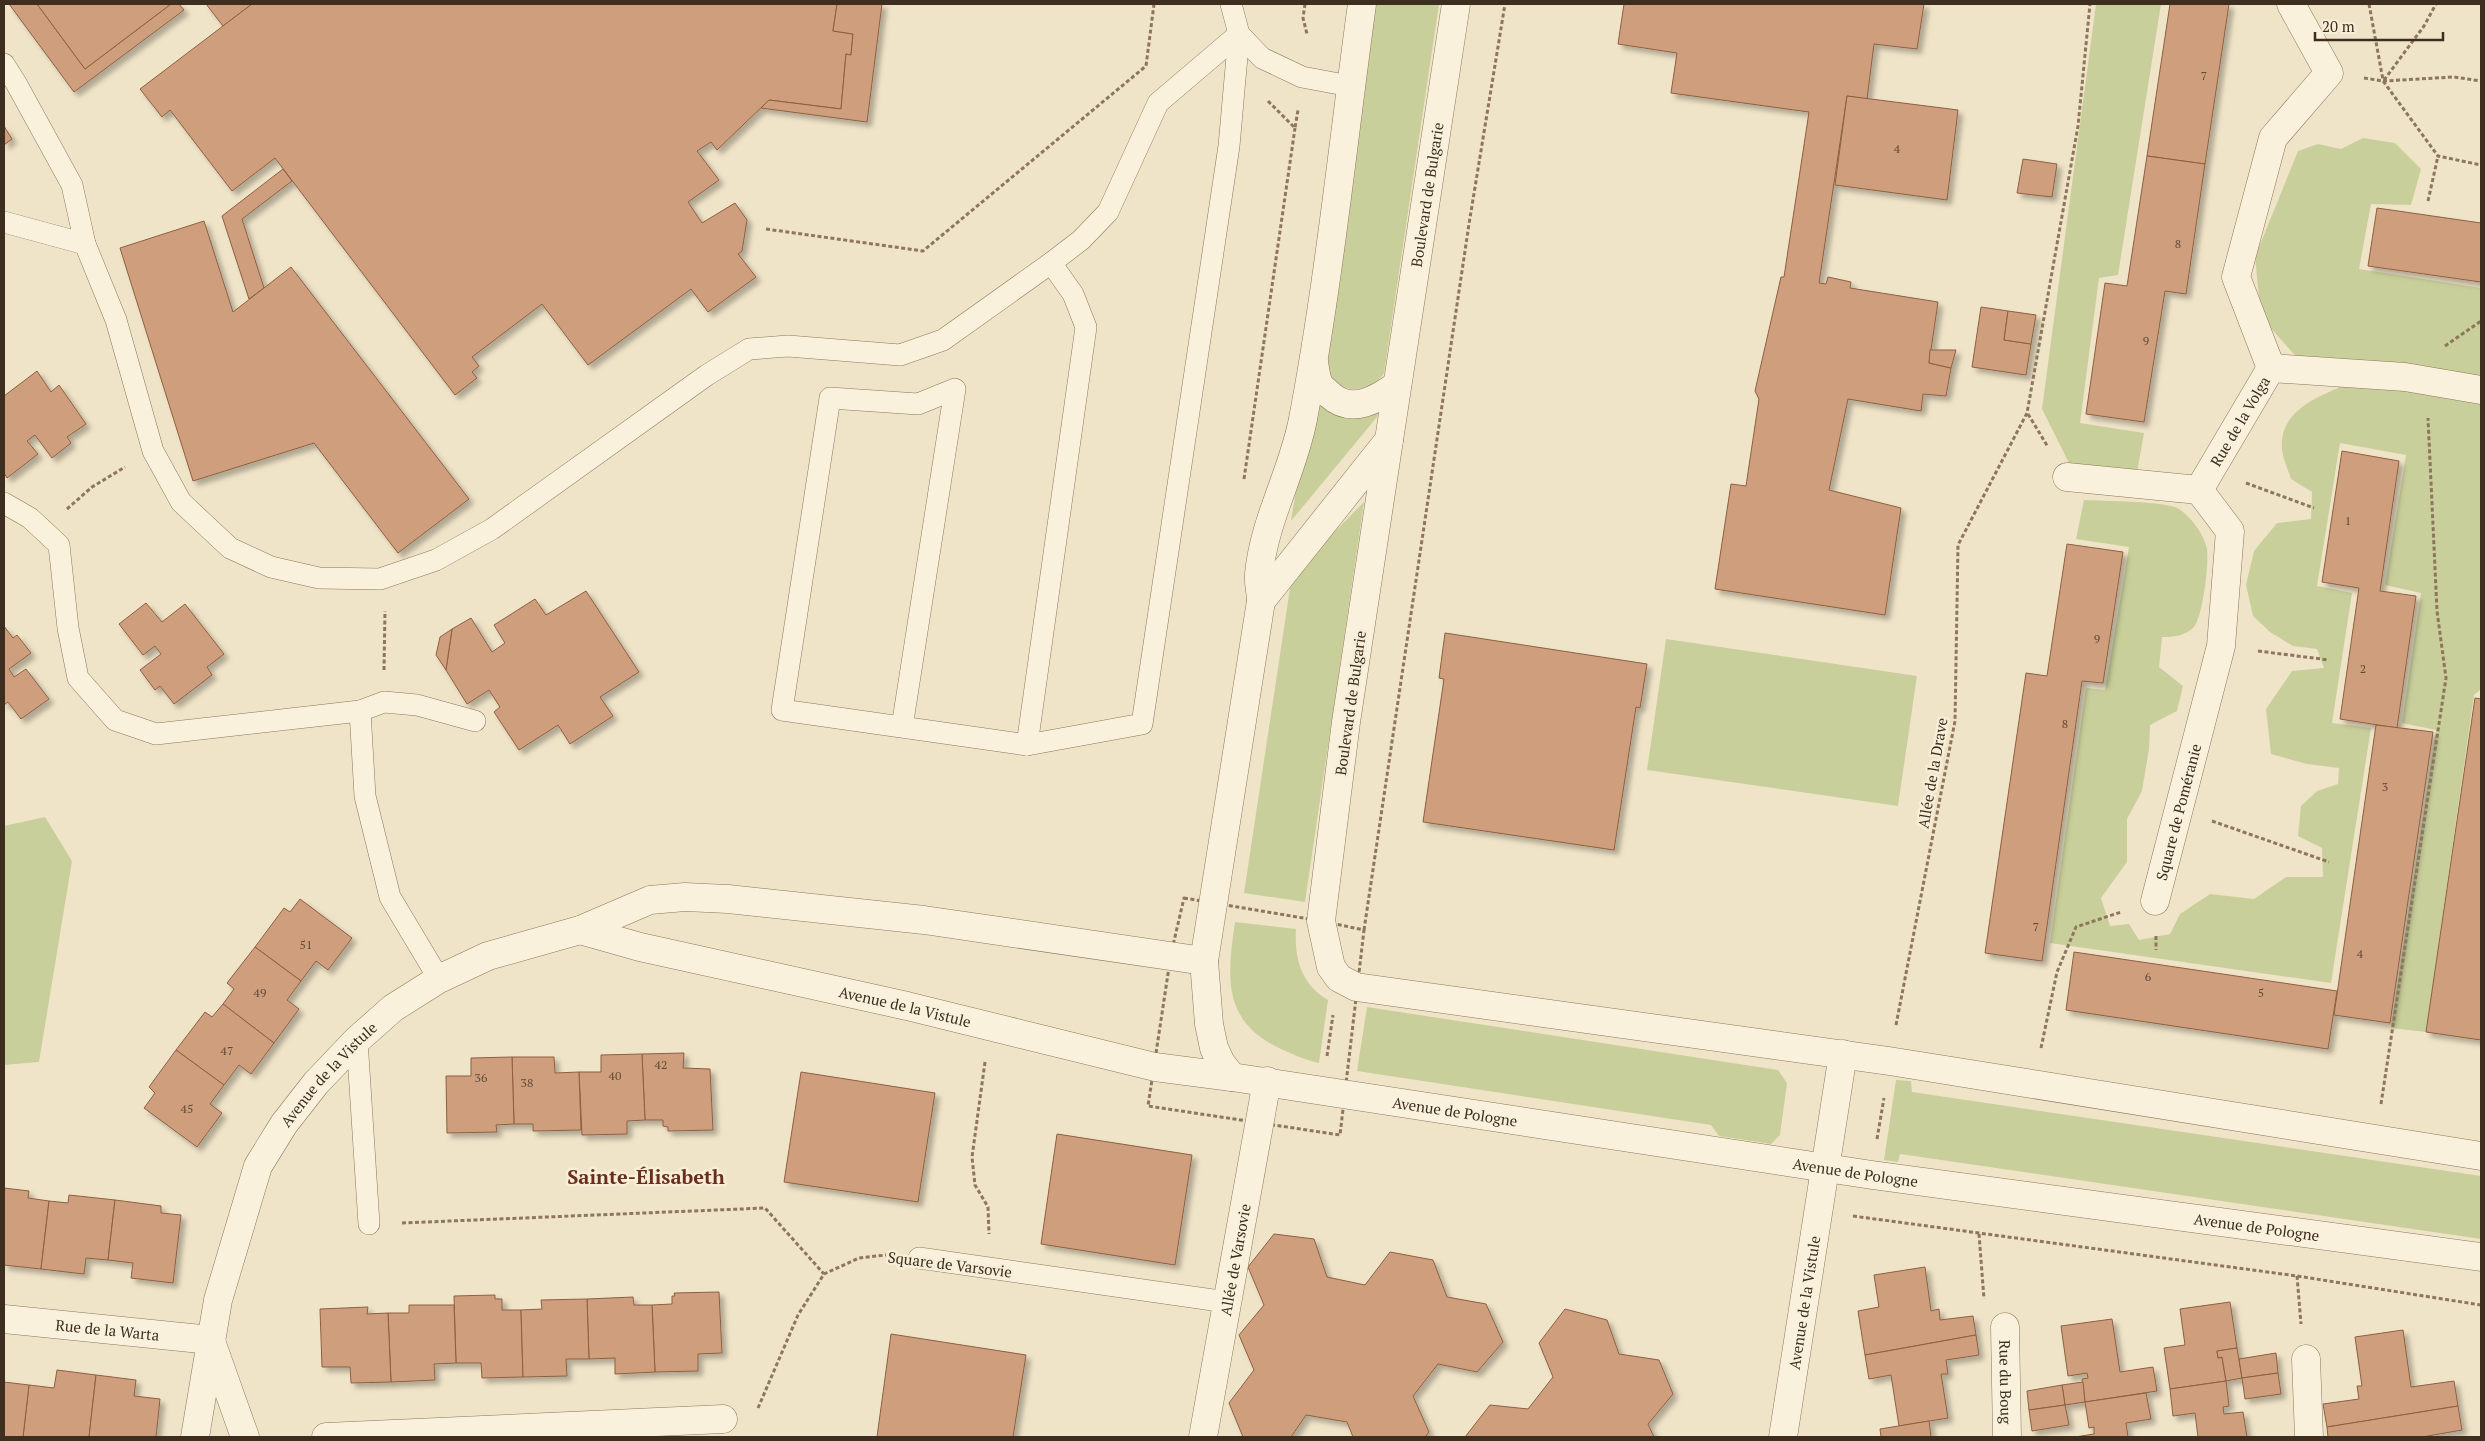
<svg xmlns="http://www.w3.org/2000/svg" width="2485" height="1441" font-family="'PT Serif',serif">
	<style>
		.green { fill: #c9cf9b }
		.building { fill: #cf9f7d; stroke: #8d5f41; filter: url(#shadow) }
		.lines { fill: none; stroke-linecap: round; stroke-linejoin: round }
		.service-casing { stroke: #8d765c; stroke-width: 22 }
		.minor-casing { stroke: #8d765c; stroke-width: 29 }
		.tertiary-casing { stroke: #8d765c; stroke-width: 29 }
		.path { stroke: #8d765c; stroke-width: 3; stroke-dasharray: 4 2.5; stroke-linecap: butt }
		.service { stroke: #faf1dc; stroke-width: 21 }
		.minor { stroke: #faf1dc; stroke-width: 28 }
		.tertiary { stroke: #faf1dc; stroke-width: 28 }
		.labels { text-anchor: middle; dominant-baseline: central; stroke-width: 5; stroke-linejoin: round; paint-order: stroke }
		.number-label { font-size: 12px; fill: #624a37 }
		.street-label { font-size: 15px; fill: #3d2e20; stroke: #f7eed8 }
		.district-label { font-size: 20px; font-weight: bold; fill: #6b2e1e; stroke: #f7eed8 }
	</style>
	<defs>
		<filter id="shadow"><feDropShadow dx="4.5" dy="4.5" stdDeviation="2.5" flood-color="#0004"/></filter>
	</defs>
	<rect width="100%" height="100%" fill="#f0e4c8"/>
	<g class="green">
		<path d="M1375,4H1439L1384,373C1374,391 1342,396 1330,377C1326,371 1325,361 1322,354Z"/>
		<polygon points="2096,4 2161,4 2118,275 2099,278 2080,423 2144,433 2137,473 2071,467 2042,409"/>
		<path d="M2363,138L2395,143L2421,169L2411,205L2371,204L2359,269L2481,288V689L2474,695L2426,1032L2391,1028L2436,730L2402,723L2421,593L2385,585L2406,455L2340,443L2317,586L2352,593L2332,723L2371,728L2331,983L2050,943L2086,688L2105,690L2129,547L2076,539L2084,500C2102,501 2167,501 2179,509C2191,517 2204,534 2207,549C2209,564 2203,616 2194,627C2186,636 2173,637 2162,637L2159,667L2183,686L2177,711L2150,725L2149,749L2142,791L2127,819V862L2101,898L2110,926L2129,924L2139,940L2170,934L2180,914L2210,894L2254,899L2286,877H2323L2322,848L2298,836L2301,806L2317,791L2338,784L2339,768L2307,764L2271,754L2266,709L2292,671L2324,668L2317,649L2293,646L2270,632L2253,616L2246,585L2254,551L2277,523L2311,519L2312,492L2291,479C2288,470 2283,459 2282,449C2279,414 2312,399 2338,388L2341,363L2300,361L2261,317L2255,257L2298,151L2318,144L2341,149Z"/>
		<polygon points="1320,403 1379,409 1377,417 1291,521 1298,478"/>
		<polygon points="1364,502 1305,902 1244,893 1292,575"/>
		<polygon points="1666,639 1917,676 1898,806 1647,770"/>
		<polygon points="45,817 72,861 39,1062 4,1065 4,826"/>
		<path d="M1235,922L1296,929C1294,959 1302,985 1328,1000L1319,1063C1305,1060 1292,1054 1279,1048C1222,1021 1227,976 1235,922Z"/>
		<polygon points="1367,1007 1778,1070 1787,1083 1780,1135 1771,1144 1719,1136 1711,1125 1357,1071"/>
		<polygon points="1896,1080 1911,1081 1912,1092 2481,1176 2481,1239 1900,1154 1898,1162 1884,1160"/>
	</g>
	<g class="building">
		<polygon points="9,4 37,4 85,69 171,4 179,4 184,10 74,92"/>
		<polygon points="37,4 171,4 85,69"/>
		<polygon points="206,4 252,4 223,26"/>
		<polygon points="252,4 837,4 833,31 853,34 851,55 846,54 841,109 769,100 717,150 711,142 697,151 719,180 688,202 702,223 735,203 747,220 742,251 738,254 756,277 708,312 691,289 588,365 542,304 472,357 479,366 472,372 477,378 455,395 275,158 232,191 170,110 162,117 140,89"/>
		<polygon points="837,4 882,4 867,122 761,108 769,100 841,109 846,54 851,55 853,34 833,31"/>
		<polygon points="1624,4 1924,4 1917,49 1874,44 1867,99 1847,96 1819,283 1826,284 1828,277 1851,282 1850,288 1938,302 1929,363 1951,368 1946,396 1923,394 1921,411 1848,399 1829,490 1901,508 1885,615 1715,589 1731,484 1746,486 1759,399 1755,391 1781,277 1784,277 1809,112 1671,93 1677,53 1618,44"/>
		<polygon points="2170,4 2229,4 2205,164 2147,156"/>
		<polygon points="1847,96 1958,110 1947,200 1835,185"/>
		<polygon points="4,126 12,139 4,145"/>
		<polygon points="2147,156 2205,164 2186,294 2165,291 2144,422 2086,414 2105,283 2127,286"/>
		<polygon points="2023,159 2057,164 2052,197 2017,193"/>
		<polygon points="283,169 292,181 242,219 264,288 249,299 222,216"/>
		<polygon points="2377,208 2481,223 2481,282 2368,266"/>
		<polygon points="204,221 233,312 291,267 469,499 398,553 314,443 193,481 120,248"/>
		<polygon points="1981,307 2008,311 2004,340 2031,344 2026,375 1972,367"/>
		<polygon points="2008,311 2036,315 2031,344 2004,340"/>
		<polygon points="1930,350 1956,350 1951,368 1929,363"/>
		<polygon points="37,371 51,392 59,385 86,424 67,437 71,443 52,458 35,435 27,441 38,454 7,478 4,473 4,396"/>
		<polygon points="2342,451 2399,461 2380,591 2416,596 2397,728 2340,719 2359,588 2322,582"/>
		<polygon points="2067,544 2123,552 2103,683 2082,681 2042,961 1985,953 2026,673 2047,676"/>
		<polygon points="586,591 639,672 600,697 613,716 570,744 558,725 519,750 494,712 500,707 489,690 467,704 446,670 452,629 471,618 492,652 505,643 494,625 535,599 546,615"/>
		<polygon points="146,603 162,622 185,604 224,654 207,667 212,675 174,704 160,686 155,690 140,670 161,654 155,646 143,655 119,624"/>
		<polygon points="4,626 13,638 17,635 31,653 9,669 14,677 26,669 49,699 21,719 8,702 4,705"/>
		<polygon points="452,629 446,670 436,655 440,637"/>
		<polygon points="1445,633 1647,664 1640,708 1636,707 1614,850 1423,822 1444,679 1439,678"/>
		<polygon points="2475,698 2481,699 2481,1040 2426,1032"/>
		<polygon points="2376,725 2433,732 2390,1023 2334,1015"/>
		<polygon points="300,899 352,938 328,970 316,961 301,981 255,947 284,908 290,912"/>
		<polygon points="255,947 301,981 287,1000 299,1009 274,1043 223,1004 234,989 227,983"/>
		<polygon points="2074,952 2337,991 2328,1049 2066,1010"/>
		<polygon points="223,1004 274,1043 251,1074 239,1065 224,1085 176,1050 205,1012 212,1017"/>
		<polygon points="176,1050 224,1085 210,1104 222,1113 197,1147 144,1108 155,1093 149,1087"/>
		<polygon points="684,1053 683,1068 710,1069 713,1130 668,1131 668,1127 663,1126 663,1120 645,1120 642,1054"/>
		<polygon points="642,1054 645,1120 627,1121 627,1134 582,1135 579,1072 601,1072 601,1055"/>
		<polygon points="512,1057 554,1057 555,1073 579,1072 581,1130 533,1131 533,1124 514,1124"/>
		<polygon points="512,1057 514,1124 496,1125 497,1132 447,1133 446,1076 471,1076 471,1058"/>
		<polygon points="801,1072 935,1093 918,1202 784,1182"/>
		<polygon points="1057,1134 1192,1155 1175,1265 1041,1244"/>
		<polygon points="4,1188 29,1191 28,1198 49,1201 41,1269 4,1265"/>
		<polygon points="69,1195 115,1200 108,1260 86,1258 84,1274 41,1269 49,1201 68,1203"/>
		<polygon points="115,1200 161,1206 161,1213 181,1215 173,1283 131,1278 133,1263 108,1260"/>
		<polygon points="1274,1234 1314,1239 1327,1277 1365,1285 1390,1252 1433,1260 1447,1297 1486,1304 1503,1342 1477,1372 1438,1364 1413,1396 1429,1432 1425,1437 1353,1437 1347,1422 1306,1415 1291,1437 1243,1437 1229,1403 1254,1370 1239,1335 1264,1305 1248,1267"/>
		<polygon points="1925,1267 1931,1311 1939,1309 1940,1320 1973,1316 1976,1335 1865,1355 1858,1311 1879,1307 1874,1275"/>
		<polygon points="719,1292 722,1353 698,1354 698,1371 655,1372 652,1305 672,1304 672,1296 675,1296 674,1293"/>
		<polygon points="495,1295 495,1299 502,1299 502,1310 521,1310 523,1377 482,1378 481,1363 456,1363 454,1296"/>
		<polygon points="633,1297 634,1305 652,1305 655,1372 615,1374 615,1358 589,1359 587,1299"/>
		<polygon points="587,1299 589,1359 566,1359 567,1376 523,1377 521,1310 542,1309 541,1300"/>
		<polygon points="2230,1302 2237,1348 2217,1351 2218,1358 2222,1357 2226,1381 2170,1389 2164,1348 2185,1345 2180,1309"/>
		<polygon points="409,1305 454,1305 456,1363 434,1364 435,1380 391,1382 388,1313 409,1313"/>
		<polygon points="368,1307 367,1314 388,1313 391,1382 351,1383 350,1367 322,1367 320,1309"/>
		<polygon points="1565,1309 1607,1320 1619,1354 1659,1360 1673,1394 1648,1424 1654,1437 1465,1437 1490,1405 1528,1409 1553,1377 1539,1343"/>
		<polygon points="2112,1319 2120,1372 2153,1367 2157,1391 2085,1402 2082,1379 2088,1378 2087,1373 2068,1376 2061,1326"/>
		<polygon points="2403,1330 2411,1387 2454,1381 2458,1406 2327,1427 2323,1404 2359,1399 2357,1386 2362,1386 2355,1337"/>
		<polygon points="891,1334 1026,1355 1013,1437 877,1437"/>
		<polygon points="1976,1335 1979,1355 1946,1360 1948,1374 1941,1374 1948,1418 1899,1426 1891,1375 1869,1379 1865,1355"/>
		<polygon points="2237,1348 2242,1378 2226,1381 2222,1357 2218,1358 2217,1351"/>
		<polygon points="2276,1353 2278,1373 2242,1378 2239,1359"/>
		<polygon points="57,1370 96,1375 89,1437 23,1437 29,1385 54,1388"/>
		<polygon points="2278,1373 2281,1394 2245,1399 2242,1378"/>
		<polygon points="96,1375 136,1380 134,1396 160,1399 156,1437 89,1437"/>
		<polygon points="2226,1381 2229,1406 2223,1407 2224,1414 2243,1412 2247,1437 2198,1437 2195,1413 2173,1416 2170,1389"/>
		<polygon points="4,1382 29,1385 23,1437 4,1437"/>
		<polygon points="2083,1382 2085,1402 2065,1405 2062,1385"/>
		<polygon points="2062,1385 2065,1405 2029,1410 2027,1391"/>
		<polygon points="2146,1393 2151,1419 2126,1423 2128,1437 2075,1437 2094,1434 2094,1427 2089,1428 2085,1402"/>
		<polygon points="2065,1405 2069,1425 2032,1431 2029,1410"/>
		<polygon points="2458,1406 2462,1430 2422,1437 2328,1437 2327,1427"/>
		<polygon points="1929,1421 1931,1437 1881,1437 1880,1429"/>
	</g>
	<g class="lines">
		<defs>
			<g id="service">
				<polyline points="1239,34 1262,58 1302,77 1350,86"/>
				<polyline points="4,64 16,83 72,185 85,244 4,222"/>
				<polyline points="85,244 116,320 153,451 181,502 230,548 271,567 319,578 380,579 436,560 492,529 707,375 749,349 788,346 900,355 943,340 1051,263 1081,240 1108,212 1158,103 1239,34"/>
				<polyline points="1051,263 1073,294 1086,327 1027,745 1142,724 1229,146 1239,34 1231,4"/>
				<polyline points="4,503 30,518 59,545 68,628 78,678 115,720 156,734 360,711 365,796 390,897 439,979"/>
				<polyline points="360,711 384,702 417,705 475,721"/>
				<polyline points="902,727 955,389 918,404 830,398 782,710 1027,745"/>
				<polyline points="357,1040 369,1224"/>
				<polyline points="919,1258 1227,1302"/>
			</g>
			<g id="minor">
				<path d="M1314,362C1315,368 1316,378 1319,384C1321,388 1327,392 1330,395C1352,415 1378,399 1397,385"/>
				<polyline points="2271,368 2236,277 2273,138 2329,73 2291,4"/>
				<polyline points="2271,368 2405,377 2481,390"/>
				<polyline points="1389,440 1346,722 1321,921 1331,967 1339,978 1356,987 1889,1061 2481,1156"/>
				<polyline points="2067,477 2199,490"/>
				<path id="s1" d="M2199,490L2271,368"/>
				<path id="s2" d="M2155,901L2221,646L2230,531L2199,490"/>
				<path id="s3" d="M580,930L640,947L907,1006L1155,1067L1232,1077"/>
				<path id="s4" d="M4,1319L211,1340"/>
				<path id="s5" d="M2005,1327L2007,1437"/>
				<polyline points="212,1344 245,1437"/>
				<polyline points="2306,1359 2309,1437"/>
				<path id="s6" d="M195,1437L218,1300L258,1166L284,1124L316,1083L357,1040L393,1008L439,979L488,956L580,930L650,900L685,897L728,899L924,920L1204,961"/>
				<polyline points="326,1437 723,1419"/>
				<path id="s7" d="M1203,1437L1267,1081"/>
				<path id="s8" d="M1783,1437L1843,1054"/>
			</g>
			<g id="tertiary">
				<path id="s9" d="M1362,4C1343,142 1329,282 1303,419C1293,472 1264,520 1259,574C1258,583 1261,592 1261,601L1204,961L1209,1024L1214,1048L1221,1063L1232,1077L1872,1175L2481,1257"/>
				<path id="s10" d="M1261,601L1389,440L1456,4"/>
			</g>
		</defs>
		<use href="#service" class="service-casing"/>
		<use href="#minor" class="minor-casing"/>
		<use href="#tertiary" class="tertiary-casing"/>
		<g class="path">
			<polyline points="1305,4 1303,18 1307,34"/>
			<polyline points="2369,4 2383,80"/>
			<polyline points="2364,78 2383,81 2438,156 2481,165"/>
			<polyline points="2384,80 2424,26 2436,4"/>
			<polyline points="2383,81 2454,77 2481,81"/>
			<polyline points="1268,101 1295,128 1298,110"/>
			<polyline points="2428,201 2438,156"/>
			<polyline points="766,229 923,251 1146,66 1154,4"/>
			<polyline points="2445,346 2481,321"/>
			<polyline points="2028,414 2048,447"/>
			<polyline points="1244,479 1295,128"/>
			<polyline points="2246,483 2314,508"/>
			<polyline points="67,509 92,487 125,467"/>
			<polyline points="2258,651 2329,660"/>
			<polyline points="384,670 385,611"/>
			<polyline points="2212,821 2329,862"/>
			<polygon points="1184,898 1321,921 1364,930 1340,1135 1148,1106 1171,954"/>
			<polyline points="1364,930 1469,224 1505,4"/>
			<polyline points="2156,936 2156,950"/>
			<polyline points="1896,1025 1955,721 1958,545 2027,413 2078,126 2090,4"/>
			<polyline points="2041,1048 2057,972 2076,927 2121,912"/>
			<polyline points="1327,1056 1333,1015"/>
			<polyline points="985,1062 972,1157 975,1185 988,1207 989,1234"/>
			<polyline points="2381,1104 2446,678 2437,611 2428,418"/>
			<polyline points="1877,1139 1884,1098"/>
			<polyline points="1853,1216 2297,1276 2481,1305"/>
			<polyline points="402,1223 765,1208 824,1274"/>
			<polyline points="1979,1234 1984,1299"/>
			<polyline points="2297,1276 2301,1324"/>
			<polyline points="758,1408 798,1315 824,1274 859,1258 886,1255"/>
		</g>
		<use href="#service" class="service"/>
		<use href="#minor" class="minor"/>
		<use href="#tertiary" class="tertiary"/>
	</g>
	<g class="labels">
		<g class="number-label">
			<text x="2204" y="75">7</text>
			<text x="1897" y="148">4</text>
			<text x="2178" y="243">8</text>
			<text x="2146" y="340">9</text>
			<text x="2348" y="520">1</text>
			<text x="2097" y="638">9</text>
			<text x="2363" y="668">2</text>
			<text x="2065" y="723">8</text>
			<text x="2385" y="786">3</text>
			<text x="2036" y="926">7</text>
			<text x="306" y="944">51</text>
			<text x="2360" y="953">4</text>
			<text x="2148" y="976">6</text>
			<text x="260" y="992">49</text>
			<text x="2261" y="992">5</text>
			<text x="227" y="1050">47</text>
			<text x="661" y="1064">42</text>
			<text x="615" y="1075">40</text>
			<text x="481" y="1077">36</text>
			<text x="527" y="1082">38</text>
			<text x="187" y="1108">45</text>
		</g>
		<g class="street-label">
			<text stroke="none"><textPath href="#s10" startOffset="454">Boulevard de Bulgarie</textPath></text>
			<text stroke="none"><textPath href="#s1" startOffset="80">Rue de la Volga</textPath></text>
			<text transform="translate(1350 703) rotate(-82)">Boulevard de Bulgarie</text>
			<text transform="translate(1932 773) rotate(-80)">Allée de la Drave</text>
			<text stroke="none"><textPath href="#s2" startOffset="92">Square de Poméranie</textPath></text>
			<text stroke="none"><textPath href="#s3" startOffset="334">Avenue de la Vistule</textPath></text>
			<text stroke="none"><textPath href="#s6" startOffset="395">Avenue de la Vistule</textPath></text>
			<text stroke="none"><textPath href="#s9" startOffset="1320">Avenue de Pologne</textPath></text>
			<text stroke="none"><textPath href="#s9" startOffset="1725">Avenue de Pologne</textPath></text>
			<text stroke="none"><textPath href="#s9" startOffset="2130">Avenue de Pologne</textPath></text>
			<text stroke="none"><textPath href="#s7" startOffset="180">Allée de Varsovie</textPath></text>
			<text transform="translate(950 1264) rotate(7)">Square de Varsovie</text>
			<text stroke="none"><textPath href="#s8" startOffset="136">Avenue de la Vistule</textPath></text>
			<text stroke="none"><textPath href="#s4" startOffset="104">Rue de la Warta</textPath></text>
			<text stroke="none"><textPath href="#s5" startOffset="55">Rue du Boug</textPath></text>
		</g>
		<g class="district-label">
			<text x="646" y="1176">Sainte-Élisabeth</text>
		</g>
	</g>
	<rect width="2485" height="1441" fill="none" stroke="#3d2e20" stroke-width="10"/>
	<path d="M2315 32v8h128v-8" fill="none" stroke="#3d2e20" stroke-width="2.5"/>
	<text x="2322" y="32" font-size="15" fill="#3d2e20" stroke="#f7eed8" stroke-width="4" paint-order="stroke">20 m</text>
</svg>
